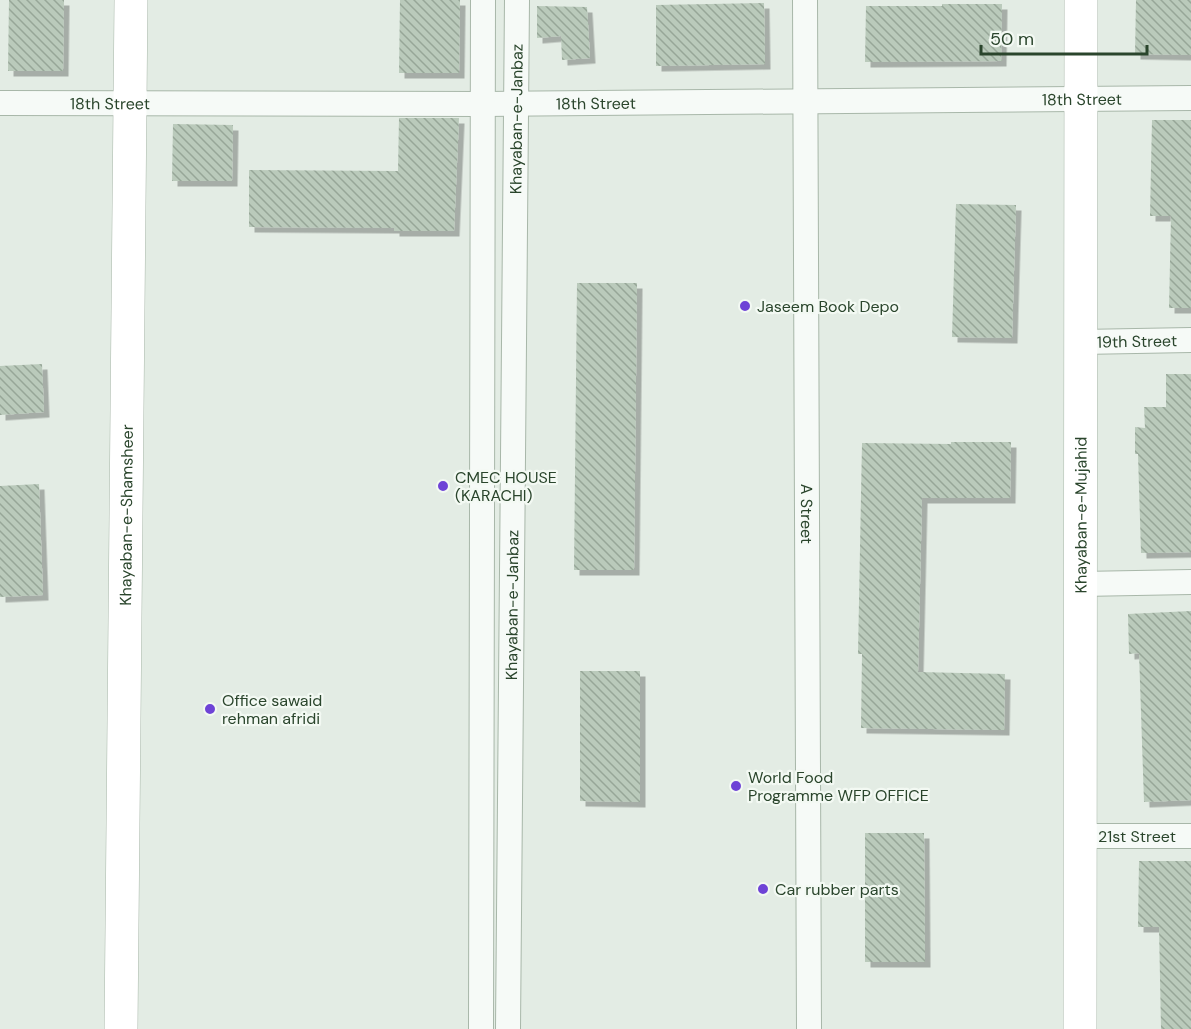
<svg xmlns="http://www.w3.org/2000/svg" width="1191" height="1029" font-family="'DM Sans',sans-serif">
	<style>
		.building { fill: url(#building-back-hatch); filter: url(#shadow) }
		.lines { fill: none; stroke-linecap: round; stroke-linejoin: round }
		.street-casing { stroke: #a8b7a9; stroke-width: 26 }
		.secondary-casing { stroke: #a8b7a9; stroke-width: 34 }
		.street { stroke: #f6faf7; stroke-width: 24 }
		.secondary { stroke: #fff; stroke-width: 33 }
		.poi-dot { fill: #6e43d6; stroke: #f3f9f3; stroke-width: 2 }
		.labels { text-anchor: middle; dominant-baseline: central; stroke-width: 4.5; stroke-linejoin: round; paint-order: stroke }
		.street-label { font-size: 16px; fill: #2a452c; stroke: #f3f9f3 }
		.poi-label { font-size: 16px; fill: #2a452c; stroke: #f3f9f3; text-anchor: start }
	</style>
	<defs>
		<pattern id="building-back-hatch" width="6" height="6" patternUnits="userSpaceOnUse" patternTransform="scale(1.5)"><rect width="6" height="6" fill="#bacabb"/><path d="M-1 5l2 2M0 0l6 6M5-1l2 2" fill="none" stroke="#97a698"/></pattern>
		<filter id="shadow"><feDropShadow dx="5.5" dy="5.5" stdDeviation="0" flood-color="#0004"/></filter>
	</defs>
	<rect width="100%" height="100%" fill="#e3ece4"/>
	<g class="building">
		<polygon points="9,0 64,0 63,71 8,71"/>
		<polygon points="400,0 460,0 459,73 399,73"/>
		<polygon points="1136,0 1191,0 1191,55 1135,54"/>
		<polygon points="764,3 765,64 656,66 656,5"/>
		<polygon points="942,4 1002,4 1001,61 865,62 866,6 942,6"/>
		<polygon points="537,6 587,7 590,58 562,60 561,36 537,38"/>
		<polygon points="399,118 459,118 454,231 394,231 394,228 249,227 249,170 398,171"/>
		<polygon points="1152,120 1191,120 1191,308 1169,308 1171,216 1150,216"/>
		<polygon points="173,124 233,125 232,181 172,181"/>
		<polygon points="956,204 1016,205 1012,338 952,337"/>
		<polygon points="577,283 637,283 634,570 574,570"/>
		<polygon points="42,364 44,412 0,415 0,366"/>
		<polygon points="1166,374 1191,374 1191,552 1141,553 1138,454 1135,454 1135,427 1145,428 1144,407 1166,407"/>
		<polygon points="951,442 1011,442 1010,498 922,498 918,672 1005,674 1004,730 861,728 862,654 858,654 862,443 951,444"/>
		<polygon points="39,484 43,595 0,597 0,486"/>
		<polygon points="1191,611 1191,800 1144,802 1139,653 1129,654 1128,614"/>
		<polygon points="580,671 640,671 640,802 580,801"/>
		<polygon points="865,833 924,833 925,962 865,962"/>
		<polygon points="1139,861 1191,861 1191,1029 1161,1029 1159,927 1138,927"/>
	</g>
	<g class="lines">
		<defs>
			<g id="street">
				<path id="s1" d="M805,0L809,1029"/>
				<path id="s2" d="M0,103L484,104L1191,98"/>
				<path id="s3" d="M1081,342L1191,340"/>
				<polyline points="1081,584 1191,582"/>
				<path id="s4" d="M1081,836H1191"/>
				<polyline points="481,1029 483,0"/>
				<path id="s5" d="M508,1029L517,0"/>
			</g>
			<g id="secondary">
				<path id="s6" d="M121,1029L131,0"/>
				<path id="s7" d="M1080,1029L1081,0"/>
			</g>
		</defs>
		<use href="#street" class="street-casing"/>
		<use href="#secondary" class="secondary-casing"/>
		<use href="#street" class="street"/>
		<use href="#secondary" class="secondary"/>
	</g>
	<g class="poi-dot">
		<circle cx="745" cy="306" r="6"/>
		<circle cx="443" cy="486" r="6"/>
		<circle cx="210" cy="709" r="6"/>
		<circle cx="736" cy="786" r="6"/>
		<circle cx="763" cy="889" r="6"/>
	</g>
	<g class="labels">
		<g class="street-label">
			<text stroke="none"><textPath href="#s2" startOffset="1082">18th Street</textPath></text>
			<text stroke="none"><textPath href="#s2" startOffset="596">18th Street</textPath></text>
			<text stroke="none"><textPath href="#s2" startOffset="110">18th Street</textPath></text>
			<text stroke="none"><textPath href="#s5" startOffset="910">Khayaban-e-Janbaz</textPath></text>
			<text stroke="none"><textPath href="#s3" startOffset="56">19th Street</textPath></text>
			<text stroke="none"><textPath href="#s1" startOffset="514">A Street</textPath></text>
			<text stroke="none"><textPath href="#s6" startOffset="514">Khayaban-e-Shamsheer</textPath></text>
			<text stroke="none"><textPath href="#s7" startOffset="514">Khayaban-e-Mujahid</textPath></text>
			<text stroke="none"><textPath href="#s5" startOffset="424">Khayaban-e-Janbaz</textPath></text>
			<text stroke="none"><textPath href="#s4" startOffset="56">21st Street</textPath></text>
		</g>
		<g class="poi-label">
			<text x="757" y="306">Jaseem Book Depo</text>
			<text x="455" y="477">CMEC HOUSE<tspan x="455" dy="18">(KARACHI)</tspan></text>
			<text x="222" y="700">Office sawaid<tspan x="222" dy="18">rehman afridi</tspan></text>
			<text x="748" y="777">World Food<tspan x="748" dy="18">Programme WFP OFFICE</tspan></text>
			<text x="775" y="889">Car rubber parts</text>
		</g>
	</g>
	<path d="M981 45v9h166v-9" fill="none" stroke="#2a452c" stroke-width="3"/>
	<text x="990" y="45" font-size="18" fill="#2a452c" stroke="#f3f9f3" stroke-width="4.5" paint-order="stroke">50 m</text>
</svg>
